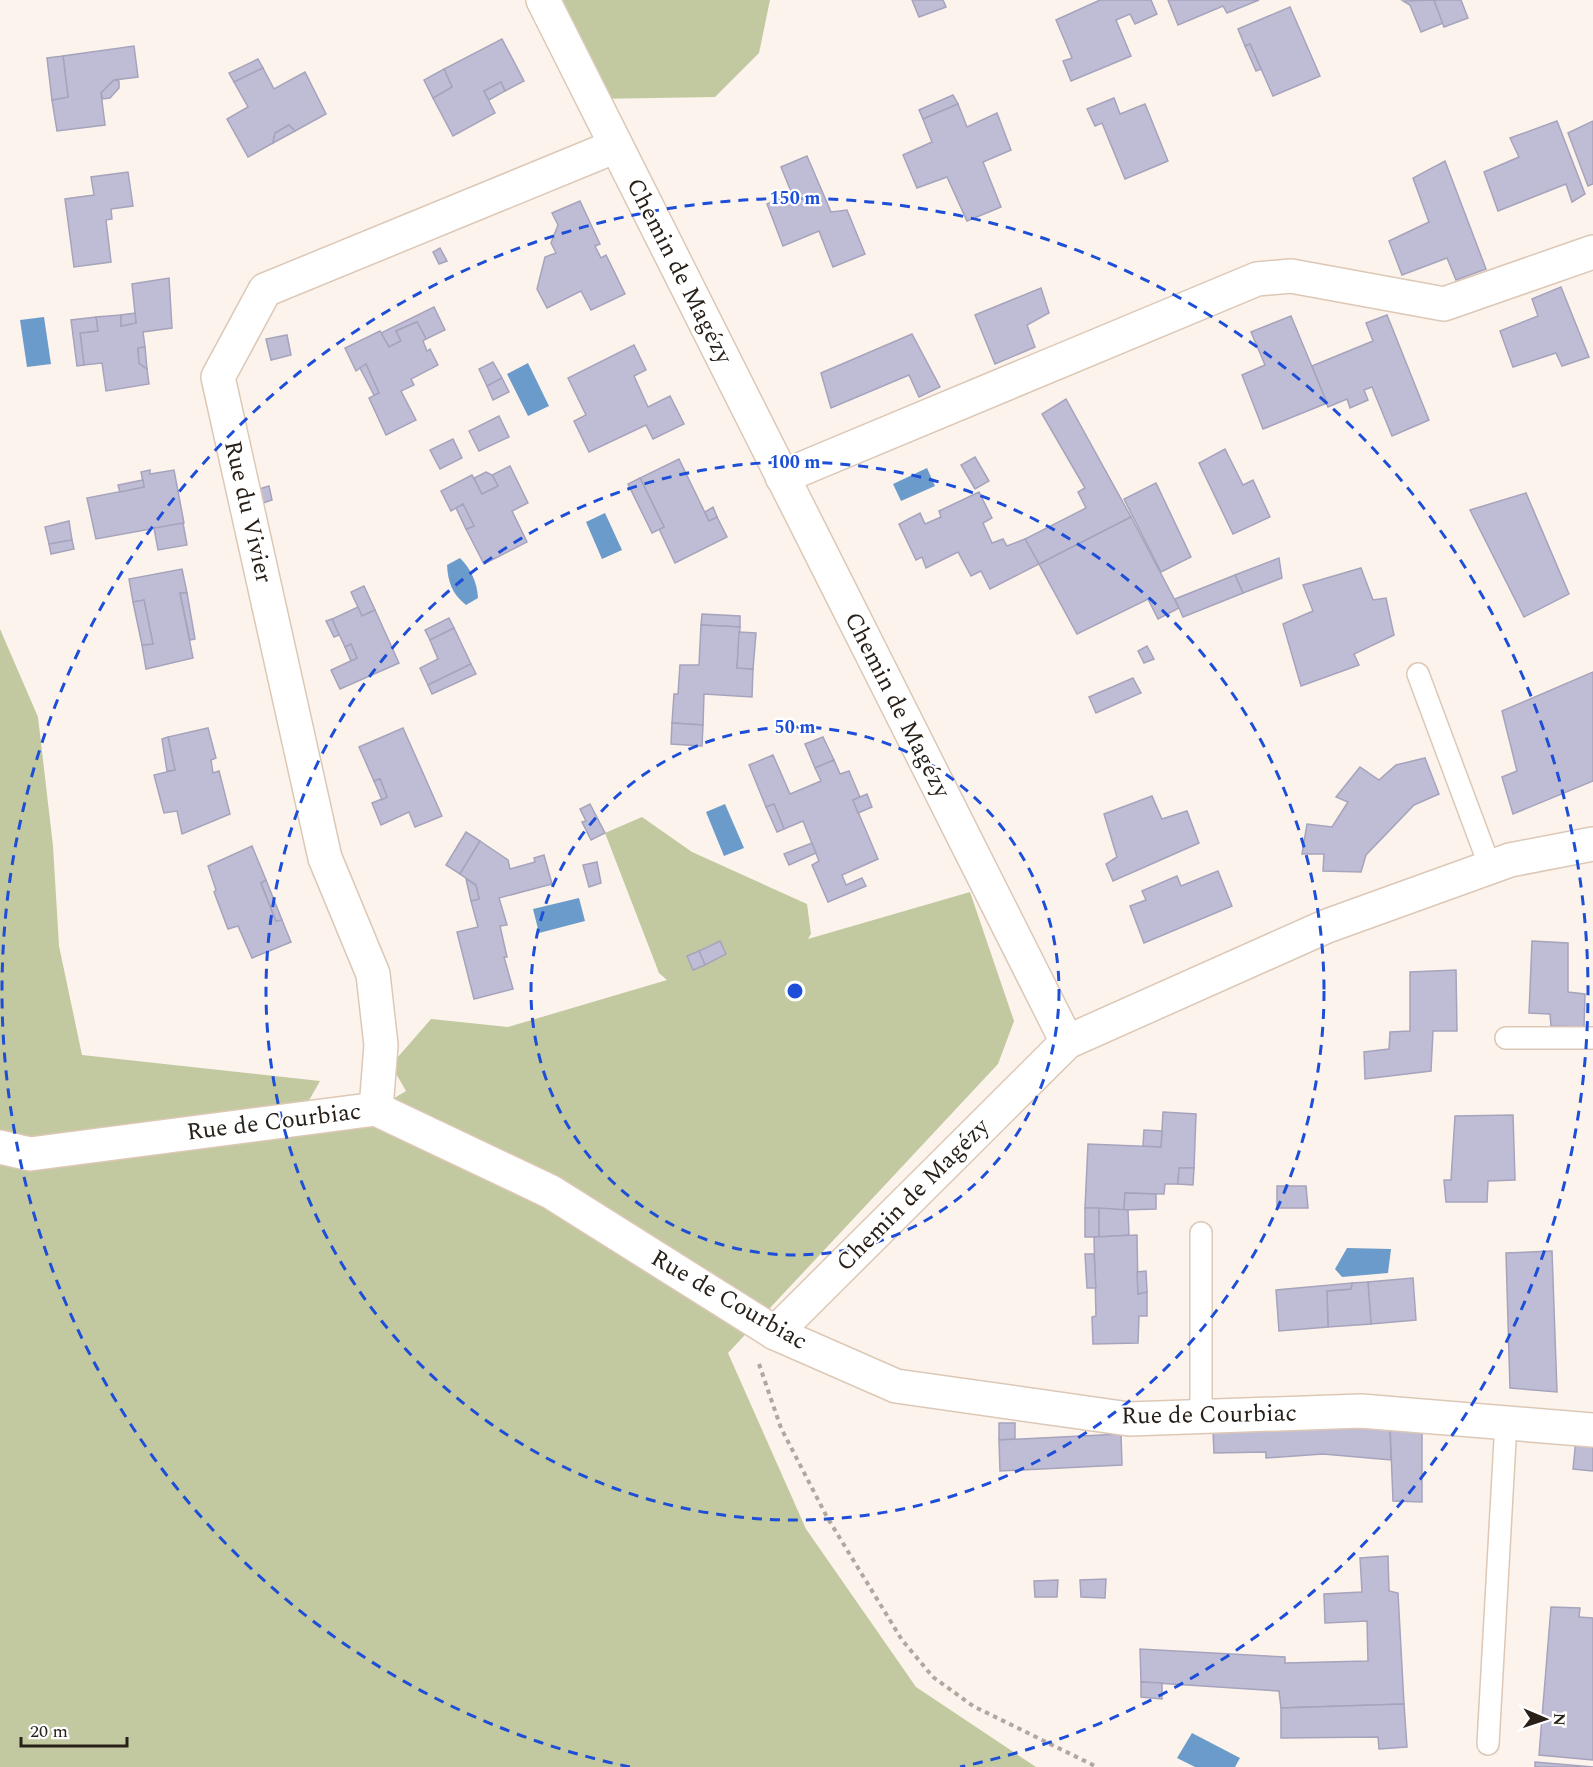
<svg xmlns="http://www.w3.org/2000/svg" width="1593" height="1767" font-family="Spectral,serif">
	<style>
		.green { fill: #c2c9a0 }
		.water { fill: #6b9bca }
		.building { fill: #bfbdd6; stroke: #a6a3bc; stroke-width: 1.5 }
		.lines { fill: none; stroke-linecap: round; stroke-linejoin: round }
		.lane-casing { stroke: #ddc8b6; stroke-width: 24 }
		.street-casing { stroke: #ddc8b6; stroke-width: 36 }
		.path { stroke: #b0a7a0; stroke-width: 4; stroke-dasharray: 4.5 4.5; stroke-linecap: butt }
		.lane { stroke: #fff; stroke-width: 21 }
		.street { stroke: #fff; stroke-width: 33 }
		.ring { fill: none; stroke: #1d4ed8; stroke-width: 3; stroke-dasharray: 10 8 }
		.labels { text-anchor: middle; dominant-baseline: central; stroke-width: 4.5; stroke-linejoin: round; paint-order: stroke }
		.street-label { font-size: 24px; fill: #282019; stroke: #fff }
		.centre { fill: #1d4ed8; stroke: #fff; stroke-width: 3 }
		.ring-label { font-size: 18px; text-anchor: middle; font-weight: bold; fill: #1d4ed8; stroke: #fff; stroke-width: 4.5; stroke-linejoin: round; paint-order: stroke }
	</style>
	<rect width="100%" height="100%" fill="#fcf3ec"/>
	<g class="green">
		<polygon points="543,0 770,0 759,53 715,97 593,99"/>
		<polygon points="0,629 38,717 53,846 59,946 82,1055 320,1081 299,1118 376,1109 406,1091 391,1065 431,1019 508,1027 667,980 659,973 605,833 642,817 692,852 807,904 811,934 808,939 970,892 1014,1021 998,1064 728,1353 806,1529 916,1687 1036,1767 0,1767"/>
	</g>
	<g class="water">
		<polygon points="44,317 51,364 27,367 20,320"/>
		<polygon points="528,363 549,406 528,416 507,374"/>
		<polygon points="927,468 935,486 901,501 893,484"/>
		<polygon points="605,513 622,550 602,559 586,522"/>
		<path d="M460,558C471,569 477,582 478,598L466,605C452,594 448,582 447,565Z"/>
		<polygon points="725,804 744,848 724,856 706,812"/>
		<polygon points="579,898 585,921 539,933 533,909"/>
		<polygon points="1347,1248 1391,1249 1388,1273 1342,1277 1335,1269"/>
		<polygon points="1192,1733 1240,1758 1235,1767 1195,1767 1177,1758"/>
	</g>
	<g class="building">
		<polygon points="912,0 943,0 946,7 919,17"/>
		<polygon points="1151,0 1157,14 1135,24 1130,14 1116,20 1131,56 1071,81 1063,61 1072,58 1056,20 1100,0"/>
		<polygon points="1168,0 1259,0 1227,13 1223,6 1178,25"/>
		<polygon points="1434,0 1443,23 1421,32 1410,5 1403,1"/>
		<polygon points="1434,0 1461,0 1468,18 1444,27"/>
		<polygon points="1290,7 1320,76 1273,96 1250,44 1245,46 1238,29"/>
		<polygon points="502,39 524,81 505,91 501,82 484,91 495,113 453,136 433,98 452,87 444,69"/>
		<polygon points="1250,44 1261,69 1256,71 1245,46"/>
		<polygon points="134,46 138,77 114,80 101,93 105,125 57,131 52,100 68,97 63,56"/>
		<polygon points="63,56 68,97 52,100 47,58"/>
		<polygon points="258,59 263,68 234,82 229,73"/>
		<polygon points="263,68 274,89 305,72 326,114 295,131 289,125 275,133 273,143 248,157 227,119 248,107 234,82"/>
		<polygon points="444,69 452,87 433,98 424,80"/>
		<polygon points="114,80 119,81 119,88 110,98 103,99 101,93"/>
		<polygon points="501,82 505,91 489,100 484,91"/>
		<polygon points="953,95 958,104 923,119 919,110"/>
		<polygon points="1114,98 1120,114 1145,104 1168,161 1125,179 1102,123 1095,126 1087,109"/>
		<polygon points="958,104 967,127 997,113 1011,150 983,162 1001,207 967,221 947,177 917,188 903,155 932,142 923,119"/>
		<polygon points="1557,121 1585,194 1572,202 1566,184 1498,211 1484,172 1519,157 1510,138"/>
		<polygon points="1593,121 1593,184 1588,186 1568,133"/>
		<polygon points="289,125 295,131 273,143 275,133"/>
		<polygon points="807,156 831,212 847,210 865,254 833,267 819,231 783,246 767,204 792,194 781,167"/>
		<polygon points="1445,161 1486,269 1456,280 1447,258 1402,275 1389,241 1429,222 1413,178"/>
		<polygon points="128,172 133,206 111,209 112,219 106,220 111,262 74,267 65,199 94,195 91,177"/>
		<polygon points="580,201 600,244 595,246 601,258 606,255 625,294 591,310 581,291 547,308 537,289 545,257 556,253 551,243 558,225 552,213"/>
		<polygon points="440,248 447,261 439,264 433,252"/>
		<polygon points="169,278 172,328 143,332 145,347 138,348 139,363 147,369 149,384 106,391 102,363 84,365 80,333 98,331 96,317 121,315 121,326 136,323 132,284"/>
		<polygon points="1561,287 1589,357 1562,366 1556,353 1513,367 1500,331 1538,316 1532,299"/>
		<polygon points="1041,288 1049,313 1027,325 1035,347 995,364 975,315"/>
		<polygon points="434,307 445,330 426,339 417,322 396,331 401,341 389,347 381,333"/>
		<polygon points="135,313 136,323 121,326 121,315"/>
		<polygon points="1387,315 1429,420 1392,436 1372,387 1364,390 1368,400 1350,408 1347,399 1328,407 1312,366 1373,341 1366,323"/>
		<polygon points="1291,316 1327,403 1263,429 1242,375 1265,365 1251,332"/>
		<polygon points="96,317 98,331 80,333 84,365 77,366 71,320"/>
		<polygon points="417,322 426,339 423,341 427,351 430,349 438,365 411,379 414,385 401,391 416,420 386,435 369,398 379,393 366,364 356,371 345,348 380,331 389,347 401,341 396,331"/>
		<polygon points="912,334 940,387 919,397 909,375 831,408 821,373"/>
		<polygon points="287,335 291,355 271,360 266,339"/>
		<polygon points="634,345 646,370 634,376 648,407 670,396 684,424 653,439 646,425 589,452 574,421 586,415 568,378"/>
		<polygon points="145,347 147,369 139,363 138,348"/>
		<polygon points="493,362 502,378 487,386 479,369"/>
		<polygon points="366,364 379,393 374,395 360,368"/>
		<polygon points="502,378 509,392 493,400 487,386"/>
		<polygon points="1066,399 1131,517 1039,564 1025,539 1086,508 1078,492 1085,488 1042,414"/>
		<polygon points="499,416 509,437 479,451 469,431"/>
		<polygon points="453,439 462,458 440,469 430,450"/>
		<polygon points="1225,449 1243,485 1253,480 1270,517 1233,534 1199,463"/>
		<polygon points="975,457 989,481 975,489 961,465"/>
		<polygon points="679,459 709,521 717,517 727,537 675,563 659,529 664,527 640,478"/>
		<polygon points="510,466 528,503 512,511 527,542 484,564 466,529 474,526 463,504 451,511 441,491 472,475 482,494 498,486 492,475"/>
		<polygon points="150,470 150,474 174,470 184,523 96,539 87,498 144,487 141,472"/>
		<polygon points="486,472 492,475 498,486 482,494 474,478"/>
		<polygon points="640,478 664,527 652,533 628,484"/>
		<polygon points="143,480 144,487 120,492 118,485"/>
		<polygon points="1156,483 1191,557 1161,572 1124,499"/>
		<polygon points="269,486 272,500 263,503 259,489"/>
		<polygon points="979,492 992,518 983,523 992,543 1003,539 1007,546 1025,539 1039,564 990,589 981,571 971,576 958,552 926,568 922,557 916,560 899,524 920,513 925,524 941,517 939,511"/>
		<polygon points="1526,493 1569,594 1524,617 1470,510"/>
		<polygon points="463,504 474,526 466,529 456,508"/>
		<polygon points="713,507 717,517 709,521 705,512"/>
		<polygon points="1131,517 1179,608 1158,619 1148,599 1077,634 1039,564"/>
		<polygon points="69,521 72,540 49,544 45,527"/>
		<polygon points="183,523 187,545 158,550 154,528"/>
		<polygon points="72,540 74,549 51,554 49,544"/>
		<polygon points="1279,558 1282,578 1243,593 1235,575"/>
		<polygon points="1361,568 1373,600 1386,598 1394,635 1354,654 1359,665 1301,686 1283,624 1313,611 1303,585"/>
		<polygon points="182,569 187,593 180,593 193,658 146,669 142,645 153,644 144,600 133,602 129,579"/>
		<polygon points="1235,575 1243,593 1183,617 1175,599"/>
		<polygon points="364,586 375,610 362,616 351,592"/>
		<polygon points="180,593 187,593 195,639 190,640"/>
		<polygon points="144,600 153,644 142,645 133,602"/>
		<polygon points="358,607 362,616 375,610 399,663 340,689 331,670 357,658 351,644 345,647 332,619"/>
		<polygon points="702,614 740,616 740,627 701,625"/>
		<polygon points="449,618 454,628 430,640 425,630"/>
		<polygon points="332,619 339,635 334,637 326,621"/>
		<polygon points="701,625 740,627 737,668 753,669 752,697 704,694 703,725 672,723 674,694 678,694 680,665 699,665"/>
		<polygon points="454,628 471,664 428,685 420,668 438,659 430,640"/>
		<polygon points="739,632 756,633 753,669 737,668"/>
		<polygon points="351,644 357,658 351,661 345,647"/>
		<polygon points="1147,646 1154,659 1144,663 1138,651"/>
		<polygon points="471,664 476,674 432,694 428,685"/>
		<polygon points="1593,672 1593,781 1513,814 1502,777 1517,771 1502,711"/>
		<polygon points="1133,678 1141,693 1096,713 1089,697"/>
		<polygon points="672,723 703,725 702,746 671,744"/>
		<polygon points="208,728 216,758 211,760 213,773 219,771 230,814 182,834 177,811 164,813 154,775 175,770 168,737"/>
		<polygon points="403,728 442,816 415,827 409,812 381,825 372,803 387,797 380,779 374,781 359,747"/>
		<polygon points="168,737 175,770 167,771 162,739"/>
		<polygon points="823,737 834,760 815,768 805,744"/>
		<polygon points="773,755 790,794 821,781 815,768 834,760 840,774 849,771 860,797 853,800 878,859 842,875 846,885 862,878 866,886 828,902 812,865 819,861 803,821 784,829 774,804 766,807 749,765"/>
		<polygon points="1425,758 1439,794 1414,805 1366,855 1361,872 1323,871 1324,854 1302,854 1307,824 1332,827 1348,802 1336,797 1360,767 1379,780 1396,765"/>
		<polygon points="380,779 387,797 382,800 374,781"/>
		<polygon points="867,794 872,807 858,813 853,800"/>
		<polygon points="1152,796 1162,819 1187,811 1199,843 1113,881 1106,864 1117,857 1104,814"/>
		<polygon points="590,804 605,833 591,840 582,822 586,821 580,809"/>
		<polygon points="774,804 784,829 777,832 766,807"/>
		<polygon points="466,832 480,841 460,874 446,865"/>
		<polygon points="480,841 508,860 510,869 535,862 534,858 544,855 552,884 499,898 507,925 500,926 507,957 504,957 513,989 474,999 457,932 478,927 471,901 479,899 476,885 460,874"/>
		<polygon points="812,843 816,853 789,865 784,854"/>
		<polygon points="252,846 266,880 261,883 276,921 282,920 291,942 252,958 238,926 228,929 214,892 216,890 208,866"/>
		<polygon points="597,862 601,883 589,887 583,865"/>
		<polygon points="1218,871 1232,906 1144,943 1130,906 1146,900 1142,891 1177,876 1181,886"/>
		<polygon points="466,879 476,885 479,899 471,901"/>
		<polygon points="266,880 282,920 276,921 261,883"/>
		<polygon points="720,941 726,954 705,965 699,951"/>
		<polygon points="1532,941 1568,943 1568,992 1585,994 1584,1027 1551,1026 1550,1014 1529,1013"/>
		<polygon points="699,951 705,965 693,970 687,956"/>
		<polygon points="1456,970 1457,1031 1433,1031 1431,1071 1365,1079 1364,1052 1389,1049 1390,1032 1410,1031 1410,972"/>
		<polygon points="1163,1112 1196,1114 1194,1168 1179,1168 1178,1184 1165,1184 1164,1194 1125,1193 1124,1210 1085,1208 1088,1144 1161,1147"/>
		<polygon points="1513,1115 1515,1180 1488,1181 1487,1202 1446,1202 1444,1180 1451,1180 1455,1116"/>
		<polygon points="1144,1130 1162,1131 1161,1147 1143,1146"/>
		<polygon points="1179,1168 1194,1168 1193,1185 1178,1184"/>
		<polygon points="1277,1186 1306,1186 1308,1208 1277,1208"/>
		<polygon points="1125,1193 1156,1194 1156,1209 1124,1210"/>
		<rect x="1085" y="1208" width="14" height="29"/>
		<polygon points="1099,1208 1128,1210 1129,1235 1099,1237"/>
		<polygon points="1137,1235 1138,1294 1147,1292 1147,1316 1139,1316 1138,1343 1093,1344 1092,1317 1096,1316 1094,1237"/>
		<polygon points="1552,1251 1557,1392 1510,1388 1506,1253"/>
		<polygon points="1085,1254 1094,1254 1096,1288 1087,1288"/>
		<polygon points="1146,1271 1147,1292 1138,1294 1137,1272"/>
		<polygon points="1413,1278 1416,1320 1371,1324 1368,1282"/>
		<polygon points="1368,1282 1371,1324 1328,1327 1327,1291 1351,1289 1352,1283"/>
		<polygon points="1352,1283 1351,1289 1327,1291 1328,1327 1279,1331 1276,1290"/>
		<polygon points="999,1423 1015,1423 1015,1439 999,1440"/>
		<polygon points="1390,1426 1391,1460 1323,1454 1266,1458 1266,1452 1214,1453 1213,1430"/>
		<polygon points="1390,1426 1422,1429 1422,1502 1393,1501"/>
		<polygon points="1121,1434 1122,1465 1000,1471 999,1440"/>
		<polygon points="1576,1439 1593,1441 1593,1471 1573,1469"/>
		<polygon points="1388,1556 1389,1591 1398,1593 1404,1704 1281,1708 1279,1691 1141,1682 1140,1649 1285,1657 1285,1663 1368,1661 1367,1621 1325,1623 1324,1594 1362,1592 1360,1558"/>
		<polygon points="1106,1579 1105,1598 1081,1597 1080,1580"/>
		<polygon points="1058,1580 1057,1597 1035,1597 1034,1581"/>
		<polygon points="1551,1607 1580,1608 1579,1617 1593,1618 1593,1760 1539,1755"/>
		<polygon points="1141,1682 1162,1683 1162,1699 1141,1697"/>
		<polygon points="1404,1704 1407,1747 1379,1749 1378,1737 1281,1738 1281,1708"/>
		<polygon points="1535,1762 1593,1767 1535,1767"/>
	</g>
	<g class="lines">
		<defs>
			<g id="lane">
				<polyline points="1418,674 1490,867"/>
				<polyline points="1506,1038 1593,1038"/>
				<polyline points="1201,1233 1201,1417"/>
				<polyline points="1488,1744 1506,1422"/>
			</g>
			<g id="street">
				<polyline points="543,0 1067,1042"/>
				<polyline points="782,477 1257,279 1291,276 1444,304 1593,252"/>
				<polyline points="376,1109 381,1045 373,974 325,858 218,377 265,290 616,146"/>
				<polyline points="0,1147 30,1154 376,1109 551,1192 775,1333 896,1386 1129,1419 1361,1411 1593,1430"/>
				<polyline points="775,1333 1067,1042 1327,926 1510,860 1593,844"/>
			</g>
		</defs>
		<use href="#lane" class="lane-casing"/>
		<use href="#street" class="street-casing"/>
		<polyline class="path" points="759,1364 781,1428 827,1517 902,1640 933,1677 973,1706 1097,1767"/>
		<use href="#lane" class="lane"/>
		<use href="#street" class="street"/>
	</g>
	<g class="ring">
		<circle cx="795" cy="991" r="264"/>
		<circle cx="795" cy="991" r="529"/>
		<path d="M630 1767A793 793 0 1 1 960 1767"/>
	</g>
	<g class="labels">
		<g class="street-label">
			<text transform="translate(679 271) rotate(63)">Chemin de Magézy</text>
			<text transform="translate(248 512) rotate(77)">Rue du Vivier</text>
			<text transform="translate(897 705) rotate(63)">Chemin de Magézy</text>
			<text transform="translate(274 1122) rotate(-7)">Rue de Courbiac</text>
			<text transform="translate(913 1195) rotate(-45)">Chemin de Magézy</text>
			<text transform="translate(729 1300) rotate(30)">Rue de Courbiac</text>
			<text transform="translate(1209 1415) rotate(-1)">Rue de Courbiac</text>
		</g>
	</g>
	<circle cx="795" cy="991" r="9" class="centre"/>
	<g class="ring-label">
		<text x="795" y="204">150 m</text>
		<text x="795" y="468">100 m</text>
		<text x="795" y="733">50 m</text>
	</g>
	<g transform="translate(1545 1719) rotate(92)" stroke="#ffffff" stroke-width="4.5" paint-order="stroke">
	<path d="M0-4.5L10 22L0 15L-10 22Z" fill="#282019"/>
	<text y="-9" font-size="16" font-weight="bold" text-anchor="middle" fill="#282019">N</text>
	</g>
	<path d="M21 1737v9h106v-9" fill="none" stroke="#282019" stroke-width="3"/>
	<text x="30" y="1737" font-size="18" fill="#282019" stroke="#ffffff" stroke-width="4.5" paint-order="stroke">20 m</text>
</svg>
